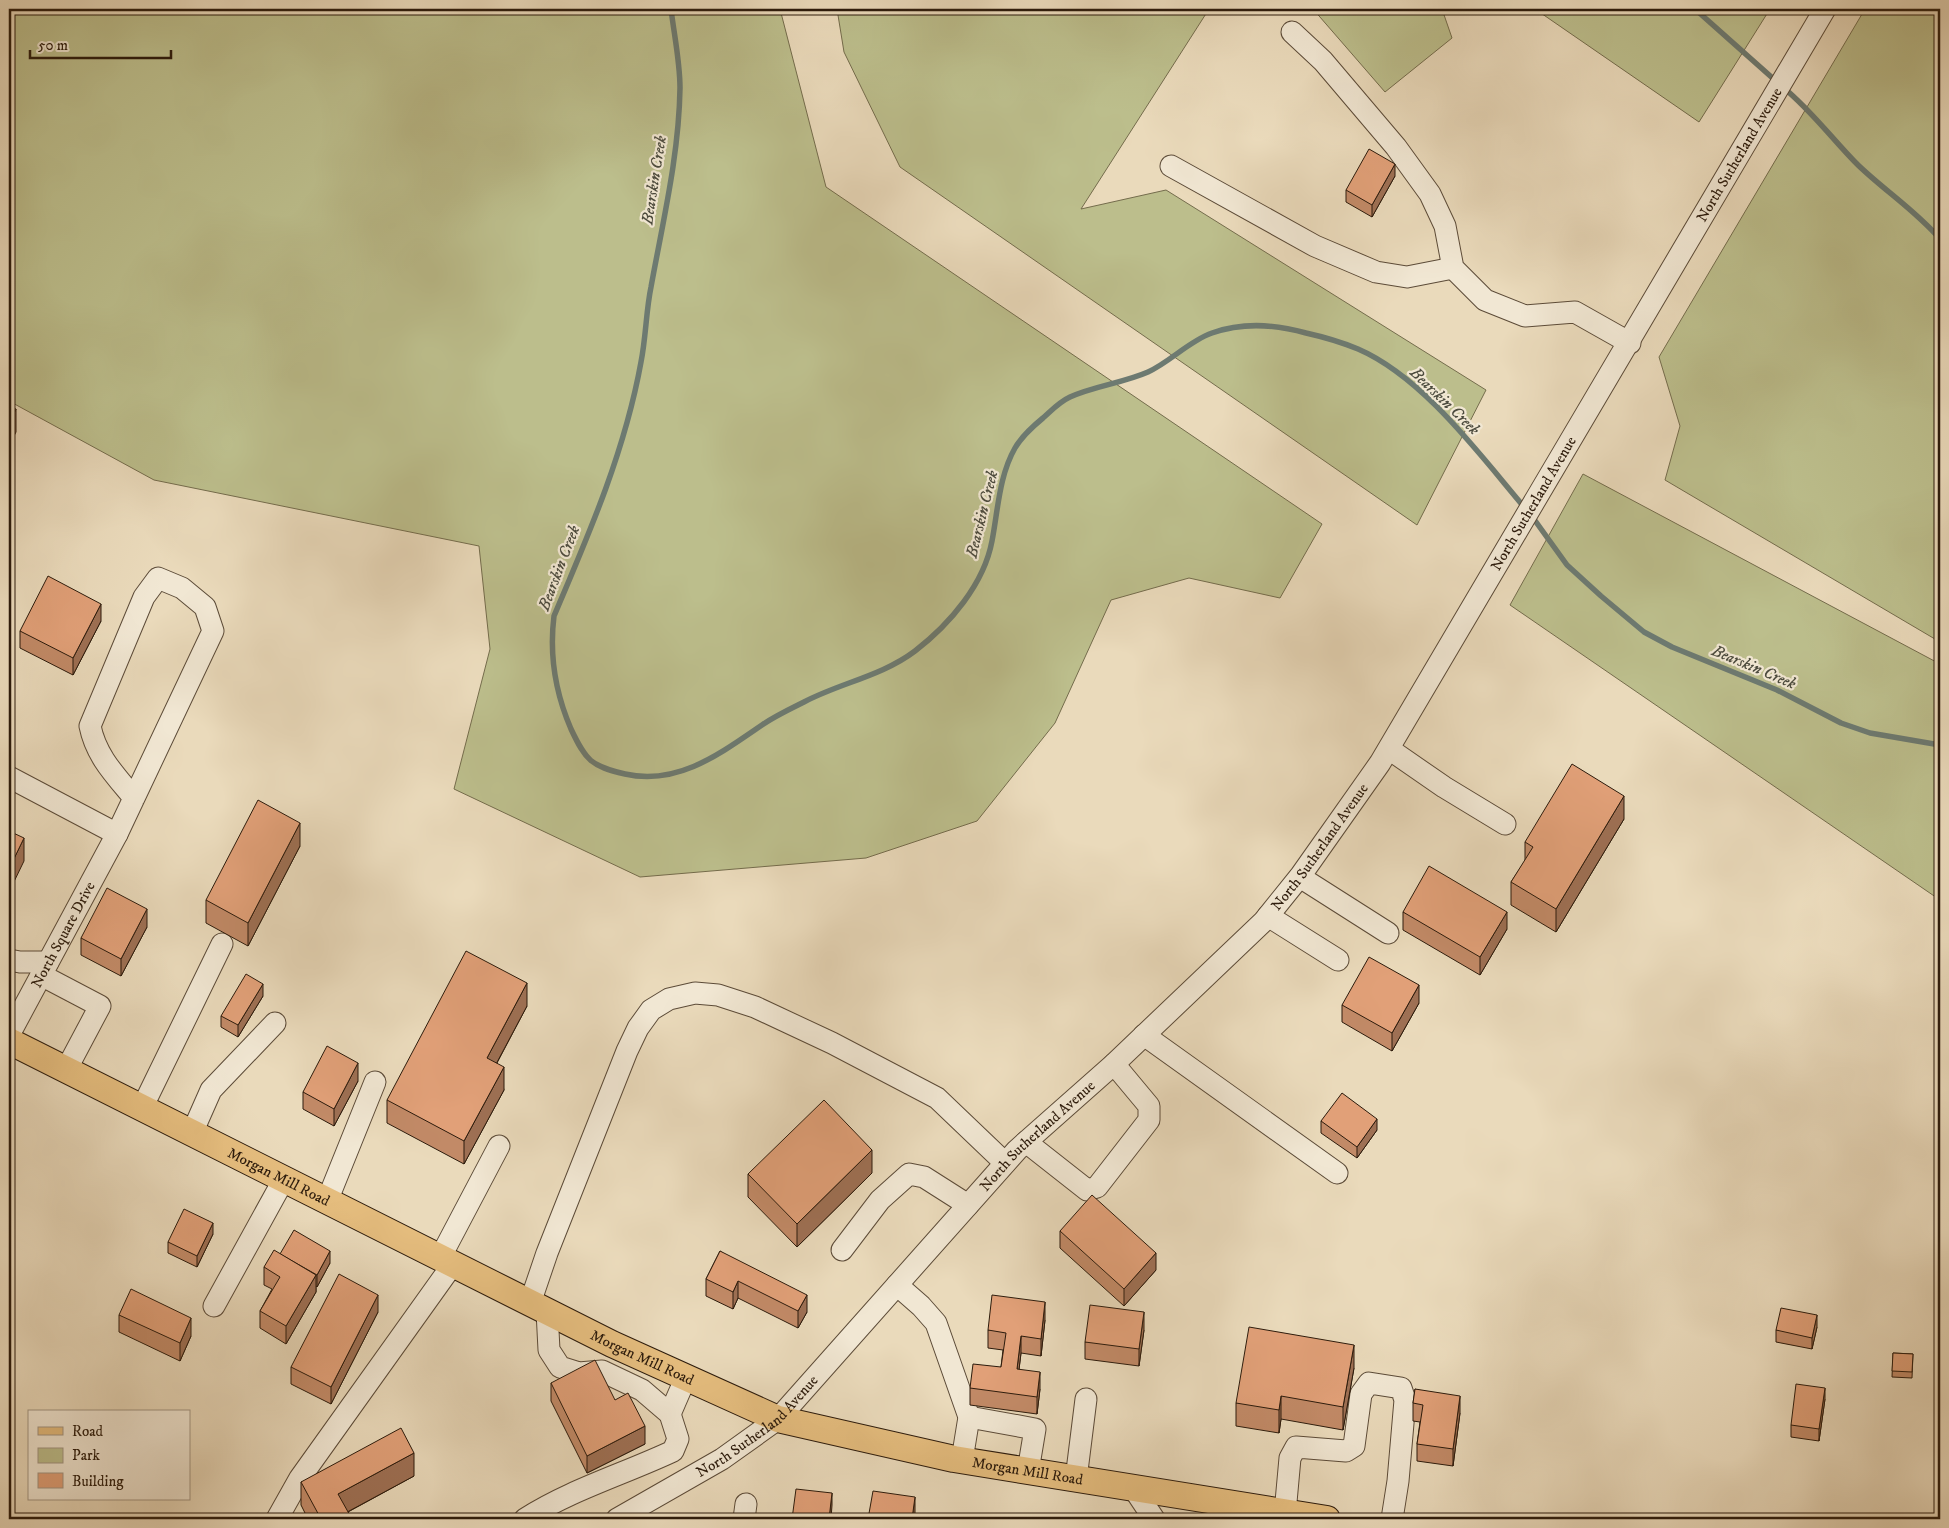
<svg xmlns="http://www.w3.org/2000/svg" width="1949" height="1528" font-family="'IM FELL DW Pica',serif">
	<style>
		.green { fill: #bcbe8c; stroke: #746c4c }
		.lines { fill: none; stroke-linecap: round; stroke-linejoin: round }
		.stream { stroke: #6d7a71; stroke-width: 5.5 }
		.minor-casing { stroke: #5c4b38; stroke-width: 23 }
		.major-casing { stroke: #2c1b0c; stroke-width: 28 }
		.minor { stroke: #f1e7d3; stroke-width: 21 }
		.major { stroke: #e5bd7e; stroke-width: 26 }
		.wall { fill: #c28a67; stroke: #2c1b0c }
		.shaded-wall { fill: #9e7054; stroke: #2c1b0c }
		.building { fill: #e1a078; stroke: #2c1b0c }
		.labels { text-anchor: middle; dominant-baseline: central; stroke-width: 4.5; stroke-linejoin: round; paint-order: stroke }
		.street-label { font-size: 15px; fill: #2c1b0c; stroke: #f1e7d3 }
		.water-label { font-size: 16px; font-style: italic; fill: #4c4b3e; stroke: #f1e7d3 }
	</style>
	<rect width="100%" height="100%" fill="#eadabb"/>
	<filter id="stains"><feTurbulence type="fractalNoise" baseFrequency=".004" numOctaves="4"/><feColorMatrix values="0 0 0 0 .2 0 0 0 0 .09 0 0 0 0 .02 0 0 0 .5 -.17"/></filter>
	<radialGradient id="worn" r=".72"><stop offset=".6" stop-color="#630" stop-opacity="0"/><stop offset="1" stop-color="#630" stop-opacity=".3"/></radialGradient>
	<g class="green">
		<polygon points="9,9 780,9 826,187 1322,524 1280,598 1189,578 1111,600 1055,723 977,821 866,858 640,877 454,789 490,649 479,546 154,480 9,401"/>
		<polygon points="837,9 1209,9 1081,209 1166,190 1486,390 1417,525 900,167 844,52"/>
		<polygon points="1313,9 1442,9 1452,38 1385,92"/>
		<polygon points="1535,9 1770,9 1699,122"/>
		<polygon points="1865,9 1940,9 1940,642 1665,480 1680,426 1659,357"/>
		<polygon points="1583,474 1940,664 1940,900 1510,605"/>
	</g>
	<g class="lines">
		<g class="stream">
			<path d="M671,9C674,34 680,62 680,88C679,155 663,221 651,287C646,311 646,337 641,362C625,451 589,534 554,616C549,656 555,692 571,729C586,761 591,766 625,774C678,786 721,753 762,725C775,716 790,709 804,702C840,683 882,676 915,651C950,624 984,584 992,541C998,510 999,476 1015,448C1022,436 1032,427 1043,418C1051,411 1059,402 1070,397C1094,386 1123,383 1148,372C1170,362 1189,341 1212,333C1243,322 1274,324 1306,333C1324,337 1341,342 1358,349C1423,377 1480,455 1525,508"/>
			<polyline points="1695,9 1777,82"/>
			<path d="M1784,88C1812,111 1833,140 1858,165C1885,191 1916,211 1940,239"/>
			<polyline points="1531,515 1567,565 1601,596 1644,632 1672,647 1777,690 1841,723 1870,733 1940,745"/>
		</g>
		<defs>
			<g id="minor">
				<polyline points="1292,32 1323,61 1396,147 1430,194 1445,226 1453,268 1485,300 1525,316 1575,312 1630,343"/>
				<polyline points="1171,166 1315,246 1376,272 1407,277 1453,268"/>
				<polyline points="1389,749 1444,787 1505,824"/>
				<polyline points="9,777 117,834"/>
				<polyline points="1300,877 1388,933"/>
				<polyline points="1268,916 1338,960"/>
				<polyline points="9,960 20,962 48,962"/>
				<polyline points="41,975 100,1006 66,1070"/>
				<path id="s1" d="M9,1035L117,834L213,631L205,607L182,588L158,578L144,597L90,726C96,756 115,775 134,798"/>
				<polyline points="1144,1035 1337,1173"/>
				<polyline points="142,1108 222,944"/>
				<polyline points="192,1133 211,1090 275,1023"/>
				<polyline points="1026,1142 1087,1190 1097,1187 1149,1120 1149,1106 1114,1064"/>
				<polyline points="327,1201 375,1082"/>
				<polyline points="842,1250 880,1200 909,1174 924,1177 968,1205"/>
				<polyline points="440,1258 499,1146"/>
				<polyline points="897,1285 921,1306 936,1323 969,1417 962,1460"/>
				<polyline points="530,1303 547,1253 627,1051 638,1028 651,1010 669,999 695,993 718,995 755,1007 832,1043 937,1098 1005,1163"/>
				<polyline points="214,1306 284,1179"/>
				<polyline points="670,1414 686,1377"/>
				<polyline points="969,1417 1035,1429 1028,1471"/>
				<polyline points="1076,1479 1086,1399"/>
				<polyline points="1134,1489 1154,1519"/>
				<polyline points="1285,1513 1290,1458 1296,1447 1346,1451 1354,1446 1361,1394 1369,1383 1401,1388 1405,1400 1398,1481 1392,1519"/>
				<polyline points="277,1519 300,1478 453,1264"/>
				<path d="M525,1519C570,1490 624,1474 673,1451L678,1439L670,1414L642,1390L602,1371L579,1373L560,1367L549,1350L547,1311"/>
				<path id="s2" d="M617,1519L722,1459L778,1419L1017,1150L1114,1064L1264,921L1301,875L1380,763L1825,9"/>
				<polyline points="744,1519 746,1504"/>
			</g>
			<g id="major">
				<path id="s3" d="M9,1041L612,1344L778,1419L954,1459L1327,1519"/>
			</g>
		</defs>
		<use href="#minor" class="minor-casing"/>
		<use href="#major" class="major-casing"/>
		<use href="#minor" class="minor"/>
		<use href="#major" class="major"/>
	</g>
	<g class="wall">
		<polygon points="1395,176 1372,217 1346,202 1346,190"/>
		<polygon points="101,621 73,675 20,648 20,631"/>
		<polygon points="1624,819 1556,932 1511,905 1511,882 1525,861 1525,842"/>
		<polygon points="300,846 248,946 206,923 206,900"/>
		<polygon points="1403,912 1507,929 1480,975 1403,930"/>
		<polygon points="147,927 121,976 81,955 81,938"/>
		<polygon points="263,996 238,1037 221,1027 221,1016"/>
		<polygon points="1419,1003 1392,1051 1342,1022 1342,1005"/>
		<polygon points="527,1006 497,1063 504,1090 464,1164 387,1123 387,1100"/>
		<polygon points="358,1081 334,1126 303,1109 303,1092"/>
		<polygon points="1321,1121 1377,1130 1357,1158 1321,1133"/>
		<polygon points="872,1173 797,1247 748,1197 748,1174"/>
		<polygon points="1060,1231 1156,1270 1124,1306 1060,1248"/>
		<polygon points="213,1234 197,1267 168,1253 168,1242"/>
		<polygon points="720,1251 807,1312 798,1328 738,1298 733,1309 706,1296 706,1279"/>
		<polygon points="330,1263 317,1287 316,1286 316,1292 286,1344 260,1328 260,1311 272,1289 264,1285 264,1267"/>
		<polygon points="378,1312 331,1404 291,1384 291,1367"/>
		<polygon points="119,1315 191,1336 180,1361 119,1332"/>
		<polygon points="1045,1320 1041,1356 1021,1353 1019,1369 1040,1389 1037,1414 970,1405 970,1388 1001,1367 1003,1350 988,1348 988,1330"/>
		<polygon points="1817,1327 1812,1349 1776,1342 1776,1330"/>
		<polygon points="1144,1330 1139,1366 1085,1359 1085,1342"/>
		<polygon points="1893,1353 1913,1354 1912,1378 1892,1377"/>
		<polygon points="1354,1368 1343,1430 1281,1419 1279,1433 1236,1426 1236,1403"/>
		<polygon points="551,1383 615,1400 645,1444 587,1473 551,1401"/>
		<polygon points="1415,1389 1460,1413 1453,1466 1417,1461 1417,1444 1420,1422 1413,1421 1413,1403"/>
		<polygon points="1825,1399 1819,1441 1791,1437 1791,1425"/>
		<polygon points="414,1476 348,1512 352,1519 308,1519 301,1505 301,1482"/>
	</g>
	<g class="shaded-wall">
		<polygon points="1395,164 1395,176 1372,217 1372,205"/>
		<polygon points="16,409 16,432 9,446 9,423"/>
		<polygon points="101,604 101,621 73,675 73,658"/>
		<polygon points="1624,796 1624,819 1556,932 1556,909"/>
		<polygon points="300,823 300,846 248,946 248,923"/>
		<polygon points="24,838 24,861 9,892 9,869"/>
		<polygon points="147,909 147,927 121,976 121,959"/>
		<polygon points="1507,912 1507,929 1480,975 1480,957"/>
		<polygon points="527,983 527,1006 487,1081 487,1058"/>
		<polygon points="263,984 263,996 238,1037 238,1025"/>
		<polygon points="1419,985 1419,1003 1392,1051 1392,1033"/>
		<polygon points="358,1063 358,1081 334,1126 334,1109"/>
		<polygon points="504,1067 504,1090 464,1164 464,1141"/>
		<polygon points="1377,1119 1377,1130 1357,1158 1357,1147"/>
		<polygon points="872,1150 872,1173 797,1247 797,1224"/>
		<polygon points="213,1223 213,1234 197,1267 197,1256"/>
		<polygon points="330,1251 330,1263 317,1287 317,1275"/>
		<polygon points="1156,1253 1156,1270 1124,1306 1124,1289"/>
		<polygon points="316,1275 316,1292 286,1344 286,1326"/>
		<polygon points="738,1281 738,1298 733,1309 733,1292"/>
		<polygon points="378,1295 378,1312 331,1404 331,1387"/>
		<polygon points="807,1295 807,1312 798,1328 798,1311"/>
		<polygon points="1045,1302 1045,1320 1041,1356 1041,1339"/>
		<polygon points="1144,1312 1144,1330 1139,1366 1139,1349"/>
		<polygon points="1817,1315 1817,1327 1812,1349 1812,1338"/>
		<polygon points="191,1318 191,1336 180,1361 180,1343"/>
		<polygon points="1021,1336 1021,1353 1017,1386 1017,1369"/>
		<polygon points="1354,1345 1354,1368 1343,1430 1343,1407"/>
		<polygon points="1040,1372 1040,1389 1037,1414 1037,1397"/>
		<polygon points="1825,1388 1825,1399 1819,1441 1819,1429"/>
		<polygon points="1281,1396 1281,1419 1279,1433 1279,1410"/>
		<polygon points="1460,1396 1460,1413 1453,1466 1453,1449"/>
		<polygon points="645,1426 645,1444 587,1473 587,1456"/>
		<polygon points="414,1453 414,1476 338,1517 338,1494"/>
		<polygon points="832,1493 832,1505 831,1519 829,1519"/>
		<polygon points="915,1497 915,1514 914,1519 912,1519"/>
	</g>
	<g class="building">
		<polygon points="1369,149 1395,164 1372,205 1346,190"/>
		<polygon points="9,406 16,409 9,423"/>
		<polygon points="48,576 101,604 73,658 20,631"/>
		<polygon points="1572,764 1624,796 1556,909 1511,882 1533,847 1525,842"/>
		<polygon points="258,800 300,823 248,923 206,900"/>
		<polygon points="9,831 24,838 9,869"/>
		<polygon points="1429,866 1507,912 1480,957 1403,912"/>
		<polygon points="107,888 147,909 121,959 81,938"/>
		<polygon points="466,951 527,983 487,1058 504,1067 464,1141 387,1100"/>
		<polygon points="1369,957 1419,985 1392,1033 1342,1005"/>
		<polygon points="246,974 263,984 238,1025 221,1016"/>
		<polygon points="327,1046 358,1063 334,1109 303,1092"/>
		<polygon points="1342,1093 1377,1119 1357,1147 1321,1121"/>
		<polygon points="824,1100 872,1150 797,1224 748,1174"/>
		<polygon points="1092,1195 1156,1253 1124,1289 1060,1231"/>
		<polygon points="184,1209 213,1223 197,1256 168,1242"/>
		<polygon points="294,1230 330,1251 317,1275 280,1254"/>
		<polygon points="274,1250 316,1275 286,1326 260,1311 280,1277 264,1267"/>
		<polygon points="720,1251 807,1295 798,1311 738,1281 733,1292 706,1279"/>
		<polygon points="339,1274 378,1295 331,1387 291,1367"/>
		<polygon points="131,1289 191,1318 180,1343 119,1315"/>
		<polygon points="992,1295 1045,1302 1041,1339 1021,1336 1017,1369 1040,1372 1037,1397 970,1388 973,1364 1001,1367 1006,1333 988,1330"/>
		<polygon points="1090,1305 1144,1312 1139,1349 1085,1342"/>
		<polygon points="1781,1308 1817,1315 1812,1338 1776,1330"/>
		<polygon points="1249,1327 1354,1345 1343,1407 1281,1396 1279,1410 1236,1403"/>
		<polygon points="1893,1353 1913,1354 1912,1372 1892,1371"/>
		<polygon points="595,1360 615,1400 628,1393 645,1426 587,1456 551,1383"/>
		<polygon points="1796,1384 1825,1388 1819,1429 1791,1425"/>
		<polygon points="1415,1389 1460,1396 1453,1449 1417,1444 1423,1405 1413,1403"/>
		<polygon points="401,1428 414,1453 338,1494 352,1519 321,1519 301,1482"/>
		<polygon points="796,1489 832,1493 829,1519 792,1519"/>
		<polygon points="873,1491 915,1497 912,1519 868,1519"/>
		<polygon points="963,1514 995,1518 995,1519 962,1519"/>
	</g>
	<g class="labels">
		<g class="street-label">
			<text stroke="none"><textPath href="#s2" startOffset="1789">North Sutherland Avenue</textPath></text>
			<text stroke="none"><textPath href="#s2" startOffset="1384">North Sutherland Avenue</textPath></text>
			<text stroke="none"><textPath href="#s2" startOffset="979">North Sutherland Avenue</textPath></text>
			<text stroke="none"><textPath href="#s1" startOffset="114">North Square Drive</textPath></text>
			<text stroke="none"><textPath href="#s2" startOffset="574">North Sutherland Avenue</textPath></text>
			<text stroke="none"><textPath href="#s3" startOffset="302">Morgan Mill Road</textPath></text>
			<text stroke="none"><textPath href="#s3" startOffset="708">Morgan Mill Road</textPath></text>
			<text stroke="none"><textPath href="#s2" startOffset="169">North Sutherland Avenue</textPath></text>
			<text stroke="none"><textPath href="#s3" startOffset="1112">Morgan Mill Road</textPath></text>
		</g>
		<g class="water-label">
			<text transform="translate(654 180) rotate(-81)">Bearskin Creek</text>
			<text transform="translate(1445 401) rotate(44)">Bearskin Creek</text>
			<text transform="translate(982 514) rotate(-76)">Bearskin Creek</text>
			<text transform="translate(559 568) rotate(-69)">Bearskin Creek</text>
			<text transform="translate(1754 667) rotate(23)">Bearskin Creek</text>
		</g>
	</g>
	<rect width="1949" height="1528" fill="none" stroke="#eadabb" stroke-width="30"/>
	<rect x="10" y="10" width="1929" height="1508" fill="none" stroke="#2c1b0c" stroke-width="2.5"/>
	<rect x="15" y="15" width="1919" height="1498" fill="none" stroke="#2c1b0c"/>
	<rect x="28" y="1410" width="162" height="90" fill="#f1e7d3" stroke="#a29583"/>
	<rect x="38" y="1427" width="25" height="8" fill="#e5bd7e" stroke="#a29583"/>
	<text x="72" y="1436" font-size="15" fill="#2c1b0c">Road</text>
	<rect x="38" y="1448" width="25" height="15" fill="#bcbe8c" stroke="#a29583"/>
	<text x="72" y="1460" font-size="15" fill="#2c1b0c">Park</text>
	<rect x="38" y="1473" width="25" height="15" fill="#e1a078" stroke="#a29583"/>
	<text x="72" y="1486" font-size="15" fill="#2c1b0c">Building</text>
	<path d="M30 50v8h141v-8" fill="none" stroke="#2c1b0c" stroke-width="2.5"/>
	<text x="38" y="50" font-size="15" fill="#2c1b0c" stroke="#f1e7d3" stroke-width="4" paint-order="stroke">50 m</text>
	<rect width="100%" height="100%" filter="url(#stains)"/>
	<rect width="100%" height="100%" fill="url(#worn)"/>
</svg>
